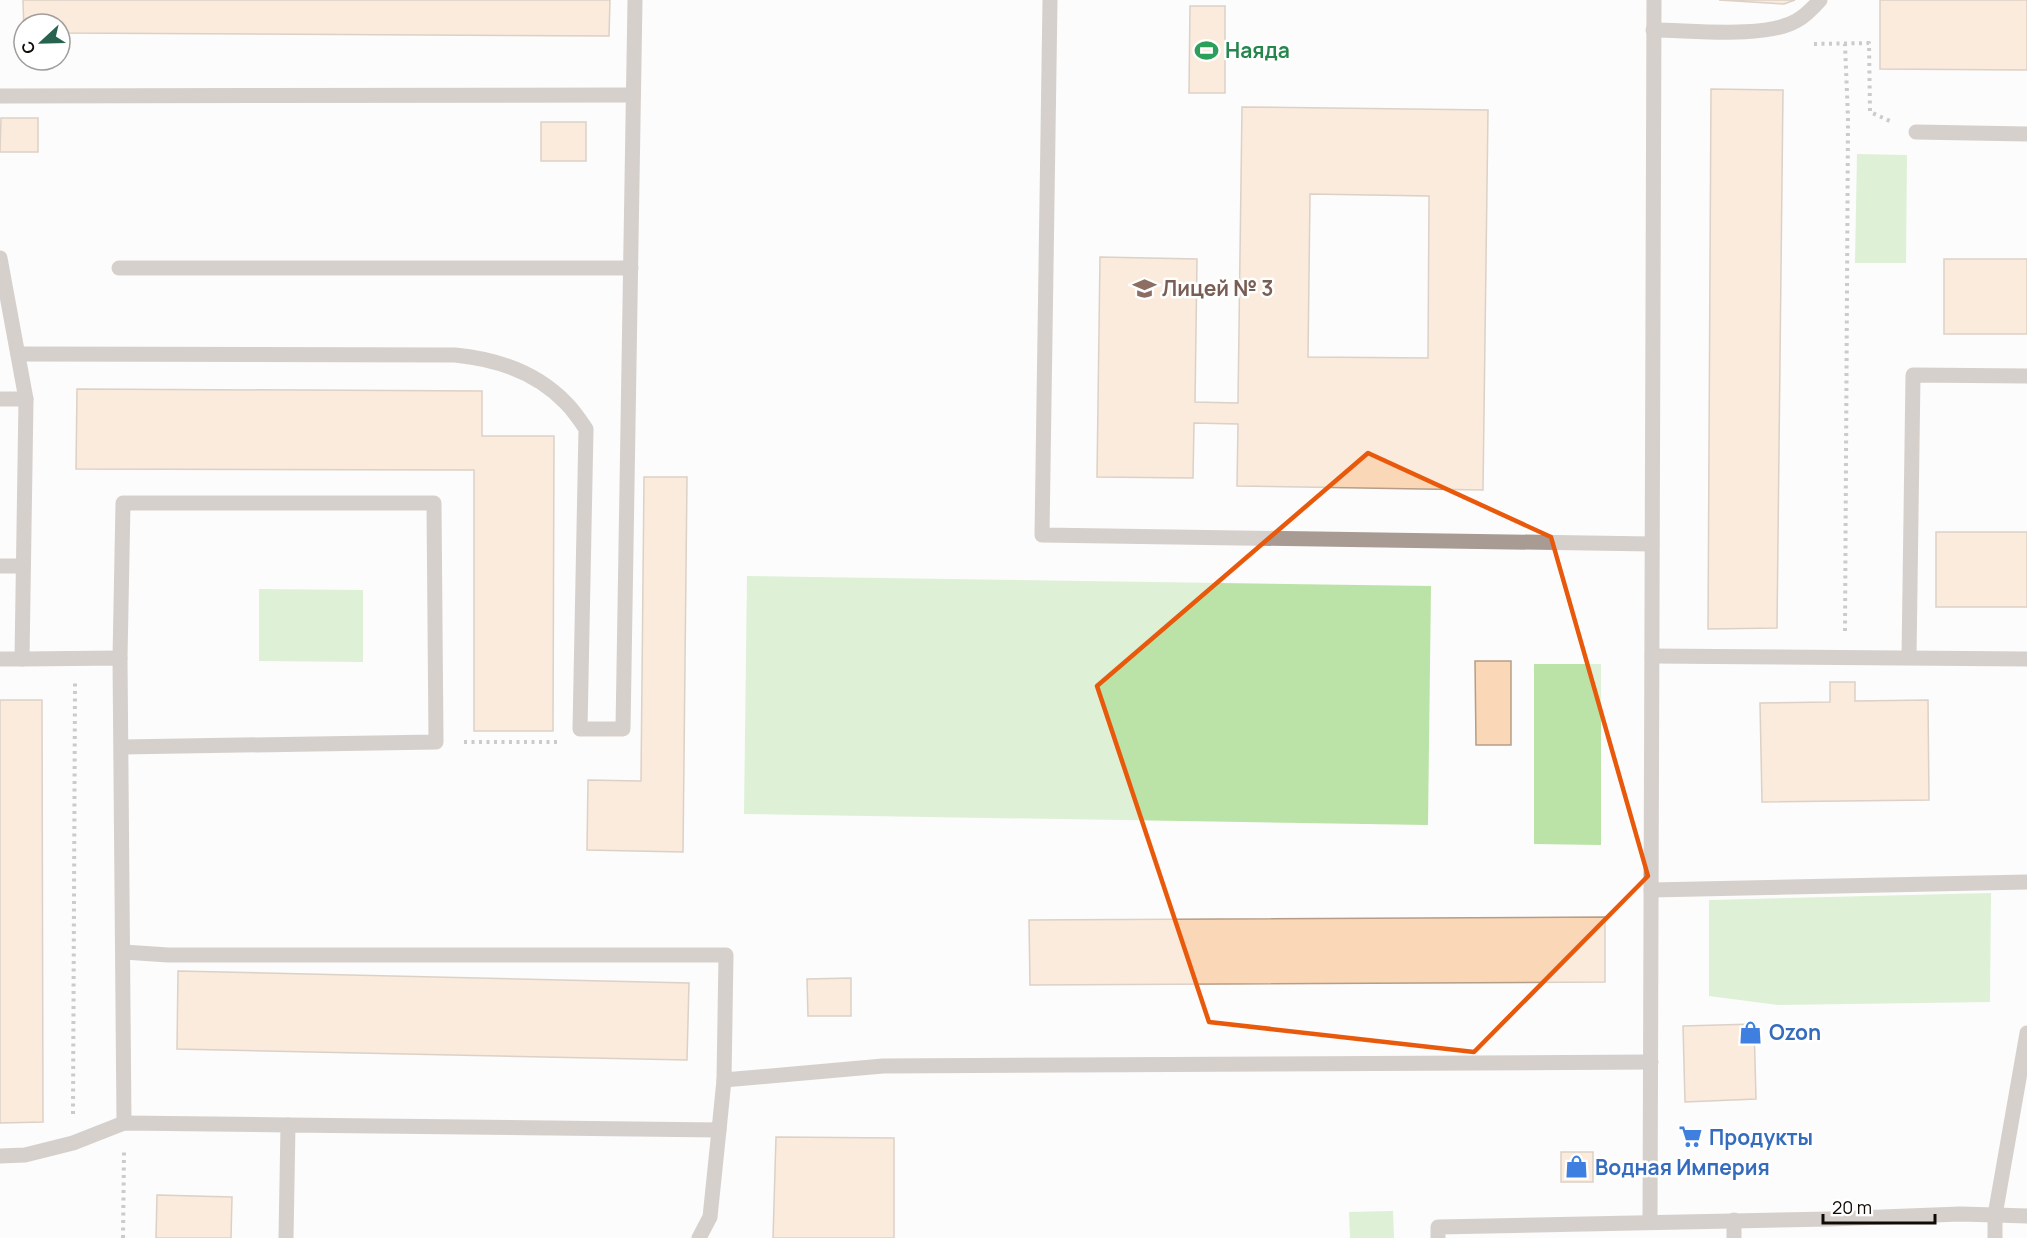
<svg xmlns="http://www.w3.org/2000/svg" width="2027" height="1238" font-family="Manrope,sans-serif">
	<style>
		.green { fill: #bbe3a8 }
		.building { fill: #fad7b7; stroke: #b69d86; stroke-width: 1.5; fill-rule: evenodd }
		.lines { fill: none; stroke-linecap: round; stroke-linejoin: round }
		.path { stroke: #94918e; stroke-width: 4; stroke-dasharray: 3 4.5; stroke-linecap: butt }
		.lane { stroke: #a89b93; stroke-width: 15 }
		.street { stroke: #a89b93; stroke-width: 15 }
		.marked { fill: none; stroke: #e8590c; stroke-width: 4.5; stroke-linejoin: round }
		.labels { text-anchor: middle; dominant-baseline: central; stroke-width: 5; stroke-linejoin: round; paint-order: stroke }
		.leisure-label { font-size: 21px; font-weight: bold; fill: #27864d; stroke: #fff; text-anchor: start }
		.education-label { font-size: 21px; font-weight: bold; fill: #785e54; stroke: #fff; text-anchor: start }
		.shop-label { font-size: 21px; font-weight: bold; fill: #366cbe; stroke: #fff; text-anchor: start }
	</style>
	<rect width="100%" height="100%" fill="#fcfcfc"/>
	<g class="green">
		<polygon points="1857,154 1907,155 1906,263 1855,263"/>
		<polygon points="747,576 1431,586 1428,825 744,814"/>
		<polygon points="259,589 363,590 363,662 259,661"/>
		<polygon points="1534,664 1601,664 1601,845 1534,844"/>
		<polygon points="1991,893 1990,1002 1778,1005 1709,996 1709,900"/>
		<polygon points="1393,1211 1394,1238 1350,1238 1349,1212"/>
	</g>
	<g class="building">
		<polygon points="23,0 610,0 609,36 60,33 60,24 24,24 24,33"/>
		<polygon points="1719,0 1795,0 1784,4"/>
		<polygon points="1880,0 2027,0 2027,70 1880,69"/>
		<polygon points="1190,6 1225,6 1225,93 1189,93"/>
		<polygon points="1711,89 1783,90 1777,628 1708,629"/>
		<path d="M1242,107L1488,110L1483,490L1237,486L1238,424L1194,423L1193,478L1097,477L1100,257L1197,259L1195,402L1238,403ZM1310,194L1429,196L1428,358L1308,357Z"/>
		<polygon points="1,118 38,118 38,152 0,152"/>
		<rect x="541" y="122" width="45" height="39"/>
		<rect x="1944" y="259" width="83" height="75"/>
		<polygon points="77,389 482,391 482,436 554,436 553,731 474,731 474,470 76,469"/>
		<polygon points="644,477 687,477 683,852 587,850 588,780 641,781"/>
		<rect x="1936" y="532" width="91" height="75"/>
		<polygon points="1475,661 1511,661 1511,745 1476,745"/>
		<polygon points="1830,682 1855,682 1855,701 1928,700 1929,800 1762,802 1760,703 1830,702"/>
		<polygon points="0,700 42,700 43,1122 0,1123"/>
		<polygon points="1605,917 1605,982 1030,985 1029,920"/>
		<polygon points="178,971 689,983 687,1060 177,1049"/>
		<polygon points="851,978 851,1016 808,1016 807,979"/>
		<polygon points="1754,1024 1756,1099 1685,1102 1683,1026"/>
		<polygon points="776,1137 894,1138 894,1238 773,1238"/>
		<rect x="1561" y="1152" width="32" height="30"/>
		<polygon points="157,1195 232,1197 231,1238 156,1238"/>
	</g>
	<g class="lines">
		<g class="path">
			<polyline points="1814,44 1869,43 1870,112 1892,122"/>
			<polyline points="1845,631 1848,118 1845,44"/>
			<polyline points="464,742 558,742"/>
			<polyline points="73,1114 75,683"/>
			<polyline points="123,1238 124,1152"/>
		</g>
		<g class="lane">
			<polyline points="1050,0 1042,535 1652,544"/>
			<path d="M1653,30C1691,30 1764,39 1796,21C1805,16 1813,8 1820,0"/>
			<polyline points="0,96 633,95"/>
			<polyline points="1916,132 2027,134"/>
			<polyline points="0,258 26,399 22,659 120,658 124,1123"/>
			<polyline points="119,268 631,268"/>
			<path d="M18,354L455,355C497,359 536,372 566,403C573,410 580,420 586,429L580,729H623L635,0"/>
			<polyline points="0,399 26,399"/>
			<polyline points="0,566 23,566"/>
			<polyline points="1652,656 2027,659"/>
			<polyline points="1909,657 1913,375 2027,376"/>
			<polyline points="120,658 123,503 434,503 436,742 122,747"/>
			<polyline points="0,659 22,659"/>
			<polyline points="1651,890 2027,882"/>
			<polyline points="124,952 168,955 726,955 724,1080 719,1130 288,1125 286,1238"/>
			<polyline points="724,1080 883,1066 1651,1062"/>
			<polyline points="0,1156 25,1155 73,1143 124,1123 288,1125"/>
			<polyline points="699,1238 710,1217 719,1130"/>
			<polyline points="1438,1238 1438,1227 1830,1219 1960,1214 1995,1215 2027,1033"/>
			<polyline points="1734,1238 1734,1220"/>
			<polyline points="1995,1238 1995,1215 2027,1216"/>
		</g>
		<polyline class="street" points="1650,1222 1654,0"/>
	</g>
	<path d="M0 0H2027V1238H0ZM1368,453L1551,537L1648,876L1474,1052L1209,1022L1097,686Z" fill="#fcfcfc" fill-opacity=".55" fill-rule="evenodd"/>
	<path class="marked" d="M1368,453L1551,537L1648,876L1474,1052L1209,1022L1097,686Z"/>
	<defs>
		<symbol id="stadium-bare" viewBox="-9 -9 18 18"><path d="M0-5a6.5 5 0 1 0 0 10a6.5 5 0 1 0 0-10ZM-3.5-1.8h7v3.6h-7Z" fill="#2e9e5b" stroke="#fff" stroke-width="2.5" paint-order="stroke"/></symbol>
		<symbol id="school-bare" viewBox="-9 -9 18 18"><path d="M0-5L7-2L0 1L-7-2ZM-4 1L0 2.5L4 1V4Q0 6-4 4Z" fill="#8d6e63" stroke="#fff" stroke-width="2.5" paint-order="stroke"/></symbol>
		<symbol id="shop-bare" viewBox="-9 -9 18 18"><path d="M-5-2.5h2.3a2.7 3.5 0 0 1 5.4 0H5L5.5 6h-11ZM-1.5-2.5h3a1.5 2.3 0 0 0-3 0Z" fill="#3f7fe0" stroke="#fff" stroke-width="2.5" paint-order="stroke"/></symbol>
		<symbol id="supermarket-bare" viewBox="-9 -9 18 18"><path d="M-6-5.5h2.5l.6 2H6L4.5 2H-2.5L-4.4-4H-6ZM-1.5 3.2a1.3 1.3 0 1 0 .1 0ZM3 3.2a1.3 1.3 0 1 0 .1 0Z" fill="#3f7fe0" stroke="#fff" stroke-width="2.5" paint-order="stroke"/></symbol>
	</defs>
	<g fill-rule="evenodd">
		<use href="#stadium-bare" x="1190" y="34" width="33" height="33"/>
		<use href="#school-bare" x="1128" y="272" width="33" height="33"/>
		<use href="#shop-bare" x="1734" y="1016" width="33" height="33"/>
		<use href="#supermarket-bare" x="1674" y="1120" width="33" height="33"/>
		<use href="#shop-bare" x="1560" y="1150" width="33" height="33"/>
	</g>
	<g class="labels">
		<g class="leisure-label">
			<text x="1225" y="50">Наяда</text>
		</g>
		<g class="education-label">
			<text x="1162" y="288">Лицей № 3</text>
		</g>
		<g class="shop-label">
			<text x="1769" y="1032">Ozon</text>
			<text x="1709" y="1137">Продукты</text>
			<text x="1595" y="1167">Водная Империя</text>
		</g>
	</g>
	<g transform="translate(42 42) rotate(248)"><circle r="28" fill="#ffffff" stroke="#a09d9b" stroke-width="1.5"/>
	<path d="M0-4.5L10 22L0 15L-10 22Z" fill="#27634e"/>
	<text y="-9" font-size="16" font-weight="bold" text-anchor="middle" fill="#120a04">С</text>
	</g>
	<path d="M1823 1214v9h112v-9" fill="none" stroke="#120a04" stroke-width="3"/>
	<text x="1832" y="1214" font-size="18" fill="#120a04" stroke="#ffffff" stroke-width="4.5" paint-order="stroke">20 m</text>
</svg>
